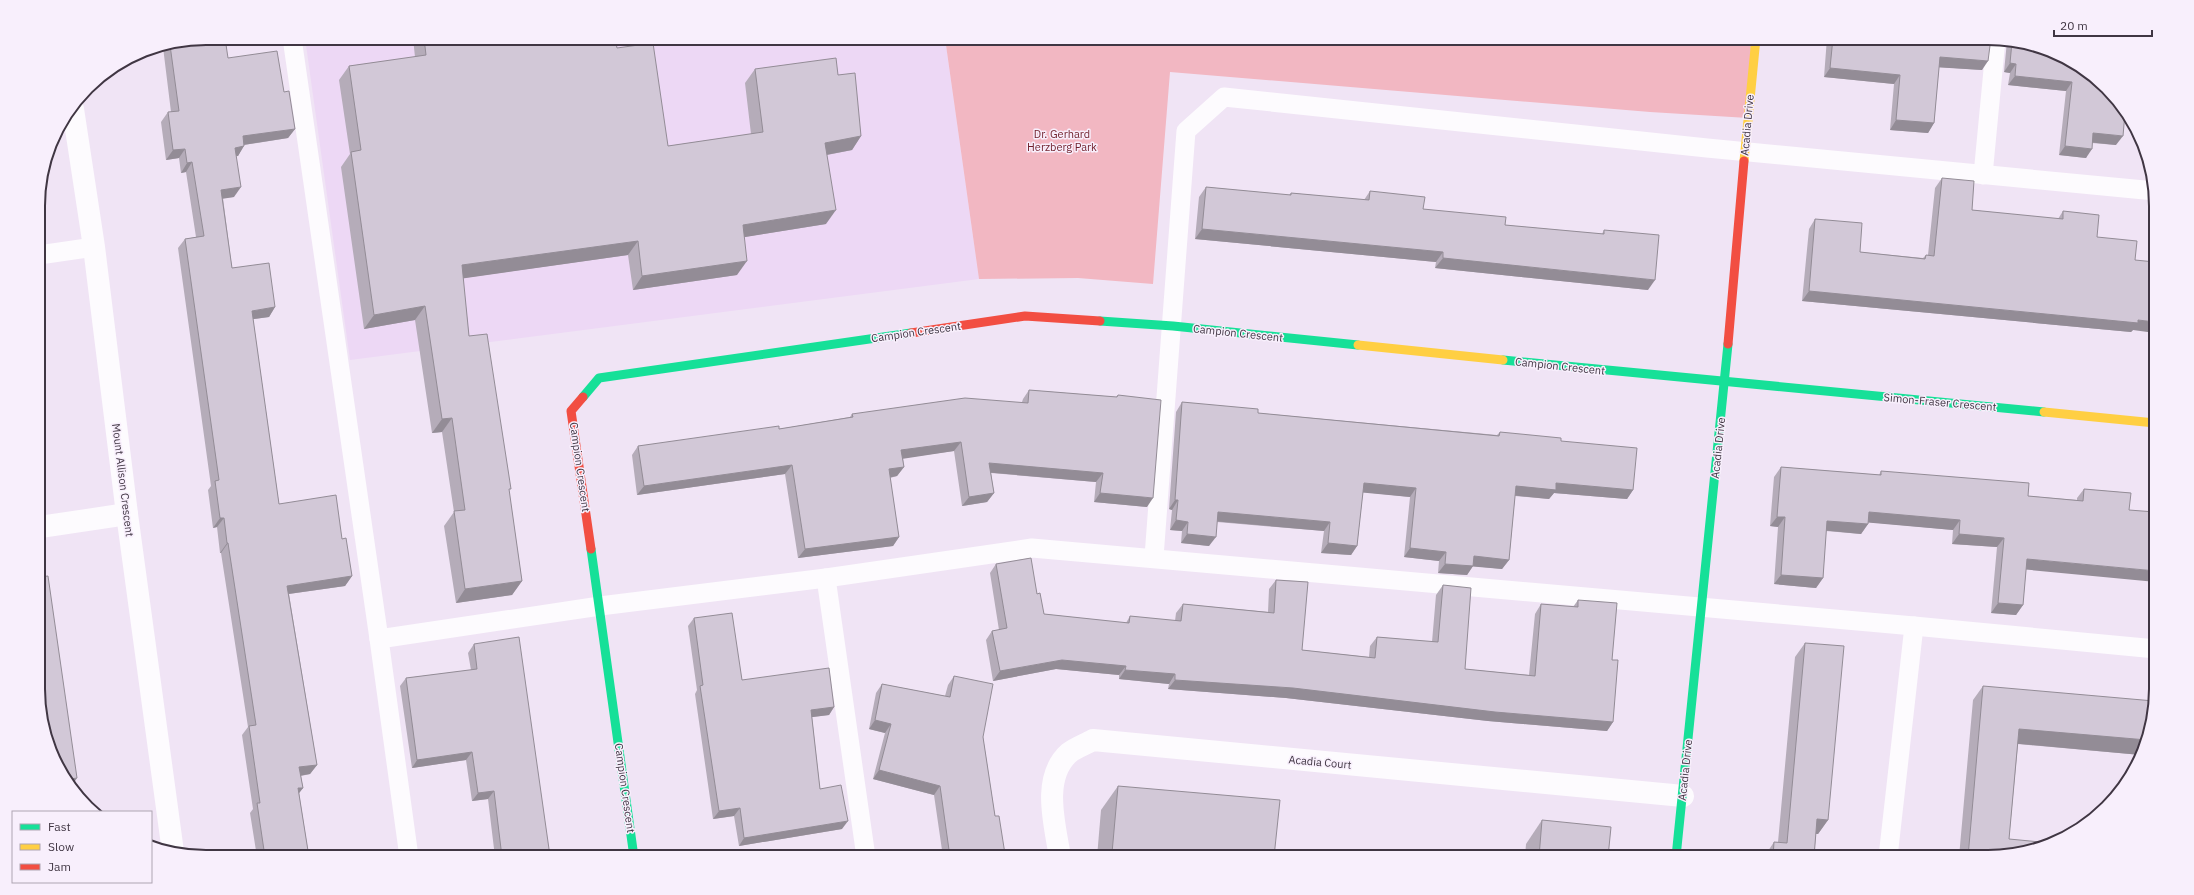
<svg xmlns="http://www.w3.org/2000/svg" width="2194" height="895" font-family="'IBM Plex Sans',sans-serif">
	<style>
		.built { fill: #edd8f5 }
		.green { fill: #f2b7c2 }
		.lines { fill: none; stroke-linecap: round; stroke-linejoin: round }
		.lane { stroke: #fdfbfe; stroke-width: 19 }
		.street { stroke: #fdfbfe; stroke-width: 22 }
		.fast { stroke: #16e098; stroke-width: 9 }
		.slow { stroke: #ffcf43; stroke-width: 9 }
		.jam { stroke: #f24e42; stroke-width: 9 }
		.wall { fill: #b5acb9 }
		.shaded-wall { fill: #938c96 }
		.building { fill: #d2c8d7; stroke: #938c96 }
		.labels { text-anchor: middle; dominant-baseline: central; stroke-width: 3; stroke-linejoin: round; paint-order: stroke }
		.street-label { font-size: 11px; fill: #403643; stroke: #f8effc }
		.park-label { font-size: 11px; fill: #6f1d29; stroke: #f8effc }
		.rim { fill: none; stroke: #403643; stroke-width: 2 }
	</style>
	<rect width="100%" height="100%" fill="#f0e4f5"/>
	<polygon class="built" points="305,38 945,38 979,279 350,360"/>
	<polygon class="green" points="945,38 1756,38 1748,118 1650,112 1170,72 1153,284 1078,278 979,279"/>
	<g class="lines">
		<g class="lane">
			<polyline points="292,38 379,639 409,857"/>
			<polyline points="1983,175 1996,39"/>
			<polyline points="39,255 94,247"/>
			<polyline points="1154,557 1186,131 1224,97 1707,148 2155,191"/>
			<polyline points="826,578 866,857"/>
			<polyline points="379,639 600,606 826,578 1032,548 1914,626 2156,649"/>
			<polyline points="1888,857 1914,626"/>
		</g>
		<g class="street">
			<polyline points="73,109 94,247 127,514 173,852"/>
			<polyline points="40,527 127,514"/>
			<path d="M1060,857C1055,825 1041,778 1069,753C1075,748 1086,744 1093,740L1683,796"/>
		</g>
		<g class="fast">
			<polyline points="1100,321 1173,326 1358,345"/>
			<polyline points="1503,360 2044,412"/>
			<polyline points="583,397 599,378 911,333"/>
			<polyline points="591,549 634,857"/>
			<polyline points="1676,857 1728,344"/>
		</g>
		<g class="slow">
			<polyline points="1744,161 1756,38"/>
			<polyline points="1358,345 1503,360"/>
			<polyline points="2044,412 2155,423"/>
		</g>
		<g class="jam">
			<polyline points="911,333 1025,316 1100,321"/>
			<polyline points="1728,344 1744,161"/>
			<polyline points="583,397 571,411 591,549"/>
		</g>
	</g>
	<g class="wall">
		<polygon points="206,38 228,58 284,92 295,129 288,138 244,145 238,156 236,156 234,197 223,198 232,268 275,307 269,317 253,319 279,504 342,539 352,576 345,586 289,594 317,765 310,774 301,776 303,788 299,793 309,857 257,857 250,813 253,809 242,735 248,727 221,553 220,553 217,527 213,528 208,490 211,486 178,248 185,239 196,237 186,172 181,173 179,158 166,160 161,122 168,112 171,112 163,47"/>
		<polygon points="413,38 615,38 617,48 668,146 751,134 745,83 755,69 838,75 861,136 852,150 827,155 826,224 744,237 737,275 633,290 628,255 463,278 469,336 509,491 522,581 512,595 456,603 444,526 454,512 442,432 432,433 415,320 364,329 341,167 350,154 339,80 349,66 415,57"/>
		<polygon points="1827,38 1988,38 1982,70 1939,67 1934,123 1928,133 1890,130 1894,84 1824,77"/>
		<polygon points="2007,41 2042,47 2082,66 2116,145 2092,143 2086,158 2059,155 2066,91 2008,85 2010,73 2004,72"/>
		<polygon points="1942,178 1972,210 2058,219 2063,211 2097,237 2135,260 2133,330 2131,332 1802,301 1809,229 1815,219 1860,252 1923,258 1926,255 1928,255 1935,188"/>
		<polygon points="1206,187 1289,195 1291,193 1364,200 1370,191 1423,209 1505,225 1602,234 1604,230 1648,290 1435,268 1436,262 1195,239 1199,197"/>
		<polygon points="1029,390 1116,397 1118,395 1147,507 1094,502 1096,482 991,473 994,493 987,502 962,506 954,451 903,458 904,467 897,476 890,478 899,537 893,546 798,558 785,474 637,495 632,455 638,446 779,429 850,417 852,414 1022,402 1023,399"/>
		<polygon points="1182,402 1258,413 1497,435 1500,432 1561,441 1633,490 1627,499 1554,493 1549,499 1515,496 1509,560 1502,569 1473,566 1467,575 1438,573 1439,561 1404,557 1410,497 1363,492 1357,546 1351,555 1321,553 1324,531 1217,522 1209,546 1181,543 1182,531 1170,530 1172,510 1169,509 1176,412"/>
		<polygon points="1781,467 1879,475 1881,471 2028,496 2077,500 2077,498 2084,489 2131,493 2026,569 2023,605 2016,615 1991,613 1997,547 1952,544 1953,530 1868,522 1868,524 1861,534 1826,531 1823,578 1816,588 1774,584 1778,527 1770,526 1774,477"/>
		<polygon points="996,564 1037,594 1044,614 1126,623 1130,616 1175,621 1176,613 1183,604 1268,612 1269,589 1276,580 1302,650 1369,657 1370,646 1377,637 1432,642 1436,595 1443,585 1465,669 1529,675 1535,614 1541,604 1573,607 1578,600 1612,660 1613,722 1607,731 1488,721 1286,698 1168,689 1169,684 1119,679 1119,675 1056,669 993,681 986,640 992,631 999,630 990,573"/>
		<polygon points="694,618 742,680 834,707 829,715 812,717 820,789 842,829 739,846 734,816 713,819 695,694 697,690 688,626"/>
		<polygon points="1805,643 1828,820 1818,834 1816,834 1814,857 1764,857 1774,842 1778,842 1795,657"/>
		<polygon points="474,644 549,857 495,857 488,799 472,801 466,760 412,768 400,686 406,678 471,670 468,653"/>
		<polygon points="954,676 983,737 995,816 1005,854 1003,857 943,857 934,795 873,779 885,733 869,729 876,693 882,684 945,696 948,685"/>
		<polygon points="1983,686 2147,743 2141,755 2018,744 2009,839 1999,857 1959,857 1973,700"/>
		<polygon points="1118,786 1274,857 1097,857 1101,810"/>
		<polygon points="1542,820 1608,857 1525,857 1526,844"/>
	</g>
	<g class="shaded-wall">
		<polygon points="1940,57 1988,61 1982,70 1933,67"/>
		<polygon points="2010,63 2016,64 2010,73 2004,72"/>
		<polygon points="1830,68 1900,75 1894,84 1824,77"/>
		<polygon points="2015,76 2072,82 2066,91 2008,85"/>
		<polygon points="1896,120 1934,123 1928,133 1890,130"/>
		<polygon points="295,129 288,138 236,146 243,136"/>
		<polygon points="2093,133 2123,136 2116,145 2087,142"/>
		<polygon points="861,136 852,150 815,157 825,143"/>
		<polygon points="244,146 238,156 228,157 235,148"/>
		<polygon points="2065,146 2092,149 2086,158 2059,155"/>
		<polygon points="185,149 179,158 166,160 173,150"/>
		<polygon points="192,162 186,172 181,173 187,163"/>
		<polygon points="241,187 234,197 215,200 221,190"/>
		<polygon points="836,210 826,224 733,239 743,225"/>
		<polygon points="1202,229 1443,252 1436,262 1195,239"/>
		<polygon points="638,241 628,255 452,280 462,265"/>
		<polygon points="1443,258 1655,280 1648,290 1435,268"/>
		<polygon points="747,261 737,275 633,290 642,276"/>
		<polygon points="1809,291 2138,320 2155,322 2155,333 2133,330 2131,332 1802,301"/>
		<polygon points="425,306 415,320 364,329 374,315"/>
		<polygon points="275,307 269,317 245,320 252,311"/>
		<polygon points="452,418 442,432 432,433 442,419"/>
		<polygon points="961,442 954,451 895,460 901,450"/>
		<polygon points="989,463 1103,473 1096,482 983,472"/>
		<polygon points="792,465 785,474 637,495 644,486"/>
		<polygon points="904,467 897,476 882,479 889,469"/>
		<polygon points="1364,483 1416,488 1410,497 1357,492"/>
		<polygon points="1556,483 1633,490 1627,499 1554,493 1549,499 1510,495 1516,486"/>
		<polygon points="994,493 987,502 962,506 969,497"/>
		<polygon points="1100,493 1153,498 1147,507 1094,502"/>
		<polygon points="1175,500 1178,500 1172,510 1169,509"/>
		<polygon points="1218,512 1330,522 1324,531 1212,521"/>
		<polygon points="1869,512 1960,520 1953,530 1862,522"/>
		<polygon points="1777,517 1785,517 1778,527 1770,526"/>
		<polygon points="220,518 224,518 217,527 213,528"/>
		<polygon points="1176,520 1188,522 1182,531 1170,530"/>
		<polygon points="1827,521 1868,524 1861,534 1820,530"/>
		<polygon points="1187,534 1216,537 1209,546 1181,543"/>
		<polygon points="1959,534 2004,538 1997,547 1952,544"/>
		<polygon points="899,537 893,546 798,558 805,549"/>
		<polygon points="227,543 228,543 221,553 220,553"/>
		<polygon points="1328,543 1357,546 1351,555 1321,553"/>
		<polygon points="1410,548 1446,552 1439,561 1404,557"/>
		<polygon points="1474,556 1509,560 1502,569 1467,566"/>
		<polygon points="2027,559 2156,571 2156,582 2020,569"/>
		<polygon points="1445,564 1473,566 1467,575 1438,573"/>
		<polygon points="1781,575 1823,578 1816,588 1774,584"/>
		<polygon points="352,576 345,586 281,595 287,586"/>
		<polygon points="522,581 512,595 456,603 465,589"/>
		<polygon points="1998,603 2023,605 2016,615 1991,613"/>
		<polygon points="1062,660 1126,666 1119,675 1056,669 993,681 1000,671"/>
		<polygon points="1125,670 1175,674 1169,684 1119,679"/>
		<polygon points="1175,680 1293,688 1613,722 1607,731 1488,721 1286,698 1168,689"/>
		<polygon points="834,707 829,715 805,718 811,710"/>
		<polygon points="875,720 891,724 885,733 869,729"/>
		<polygon points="2019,729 2147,740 2147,743 2141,755 2009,743"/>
		<polygon points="472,752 466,760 412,768 417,760"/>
		<polygon points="317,765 310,774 292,777 299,767"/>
		<polygon points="879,770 940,786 934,795 873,779"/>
		<polygon points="77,778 71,787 71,779"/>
		<polygon points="298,788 303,788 296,797"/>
		<polygon points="494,791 488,799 472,801 478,793"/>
		<polygon points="740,808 734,816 713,819 719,811"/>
		<polygon points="1817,819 1828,820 1818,834 1807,833"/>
		<polygon points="848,821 842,829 739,846 744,838"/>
		<polygon points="1112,853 1154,857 1110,857"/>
	</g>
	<g class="building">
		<polygon points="206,38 225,38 228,58 277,51 284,92 289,91 295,129 243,136 244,146 235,148 241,187 221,190 232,268 269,263 275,307 252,311 279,504 336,495 342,539 346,538 352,576 287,586 317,765 299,767 303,788 298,788 309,857 265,857 257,803 260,803 249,726 256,725 228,543 227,543 224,518 220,518 215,481 219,480 185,239 204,236 192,162 187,163 185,149 173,150 168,112 179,111 170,45"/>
		<polygon points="424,38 615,38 617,48 653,43 668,146 763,132 755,69 836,58 838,75 855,73 861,136 825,143 836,210 743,225 747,261 642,276 638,241 462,265 469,336 487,334 511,489 509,489 522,581 465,589 454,511 465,510 452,418 442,419 425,306 374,315 351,152 361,150 349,66 426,55"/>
		<polygon points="1833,38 1991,38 1988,61 1940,57 1934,123 1896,120 1900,75 1830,68"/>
		<polygon points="2012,42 2042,47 2082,66 2114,95 2125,113 2123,136 2093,133 2092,149 2065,146 2072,82 2015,76 2016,64 2010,63"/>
		<polygon points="1942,178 1974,181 1972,210 2063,219 2063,211 2099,215 2097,237 2137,241 2135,260 2155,262 2155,322 2138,320 2138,323 1809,291 1815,219 1862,223 1860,252 1925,259 1926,255 1934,256"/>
		<polygon points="1206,187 1291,195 1291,193 1369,200 1370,191 1425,197 1423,209 1506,217 1505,225 1604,234 1604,230 1659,235 1655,280 1443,258 1443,252 1202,229"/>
		<polygon points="1029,390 1117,397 1118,395 1161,400 1153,498 1100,493 1103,473 989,463 994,493 969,497 961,442 901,450 904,467 889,469 899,537 805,549 792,465 644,486 638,446 779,426 779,429 853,417 852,414 965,398 1028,403"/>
		<polygon points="1182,402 1258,409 1258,413 1499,436 1500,432 1561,438 1561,441 1637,448 1633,490 1556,483 1556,490 1516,486 1509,560 1474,556 1473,566 1445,564 1446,552 1410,548 1416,488 1364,483 1357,546 1328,543 1330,522 1218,512 1216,537 1187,534 1188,522 1176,520 1178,500 1175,500"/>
		<polygon points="1781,467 1881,475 1881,471 2029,483 2028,496 2083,501 2084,489 2131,493 2129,510 2155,512 2156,571 2027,559 2023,605 1998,603 2004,538 1959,534 1960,520 1869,512 1868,524 1827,521 1823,578 1781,575 1785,517 1777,517"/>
		<polygon points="1031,558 1037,594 1040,593 1044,614 1129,623 1130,616 1181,621 1183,604 1274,613 1276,580 1308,582 1302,650 1375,658 1377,637 1438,642 1443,585 1471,588 1465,669 1535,676 1541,604 1578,607 1578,600 1617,603 1612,660 1618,660 1613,722 1495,712 1293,688 1175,680 1175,674 1125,670 1126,666 1062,660 1000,671 992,631 1007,628 996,564"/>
		<polygon points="48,576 77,778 71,779 73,790 55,763 41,722 40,577"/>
		<polygon points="732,613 742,680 829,668 834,707 811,710 820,789 841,785 848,821 744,838 740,808 719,811 700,686 703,685 694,618"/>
		<polygon points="519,637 550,856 542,857 502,857 494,791 478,793 472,752 417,760 406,678 477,669 474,644"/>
		<polygon points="1805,643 1844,646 1828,820 1817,819 1814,857 1773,857 1774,842 1787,843"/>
		<polygon points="954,676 993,684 983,737 995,816 999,816 1005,854 1002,854 1002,857 950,857 940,786 879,770 891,724 875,720 882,684 950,697"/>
		<polygon points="1983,686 2154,701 2147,740 2019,729 2009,839 2051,843 2042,848 1999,857 1968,857"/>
		<polygon points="1118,786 1280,800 1274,857 1154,857 1112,853"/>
		<polygon points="1542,820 1611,827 1608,857 1539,857"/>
		<polygon points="769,854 770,857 749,857"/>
	</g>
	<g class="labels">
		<g class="street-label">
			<text transform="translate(1747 125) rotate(-85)">Acadia Drive</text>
			<text transform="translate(916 332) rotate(-8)">Campion Crescent</text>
			<text transform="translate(1238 333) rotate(6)">Campion Crescent</text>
			<text transform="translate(1560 366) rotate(6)">Campion Crescent</text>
			<text transform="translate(1940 402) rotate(5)">Simon-Fraser Crescent</text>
			<text transform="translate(1718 448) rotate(-84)">Acadia Drive</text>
			<text transform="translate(580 467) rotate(82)">Campion Crescent</text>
			<text transform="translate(123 480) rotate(83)">Mount Allison Crescent</text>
			<text transform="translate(1320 762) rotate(5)">Acadia Court</text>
			<text transform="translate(1685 770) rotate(-84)">Acadia Drive</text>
			<text transform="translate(625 788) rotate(82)">Campion Crescent</text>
		</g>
		<g class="park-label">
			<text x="1062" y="134">Dr. Gerhard<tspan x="1062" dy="13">Herzberg Park</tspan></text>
		</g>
	</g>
	<path d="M0 0H2194V895H0ZM206 45H1988A161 161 0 0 1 2149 206V689A161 161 0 0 1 1988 850H206A161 161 0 0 1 45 689V206A161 161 0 0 1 206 45Z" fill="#f8effc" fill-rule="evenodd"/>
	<path class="rim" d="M206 45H1988A161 161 0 0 1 2149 206V689A161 161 0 0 1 1988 850H206A161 161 0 0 1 45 689V206A161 161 0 0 1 206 45Z"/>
	<rect x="12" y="811" width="140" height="72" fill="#f8effc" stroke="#aea5b2"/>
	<rect x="20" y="824" width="20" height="6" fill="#16e098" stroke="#aea5b2"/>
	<text x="48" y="831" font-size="12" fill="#403643">Fast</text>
	<rect x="20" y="844" width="20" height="6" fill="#ffcf43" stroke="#aea5b2"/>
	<text x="48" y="851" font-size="12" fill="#403643">Slow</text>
	<rect x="20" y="864" width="20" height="6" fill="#f24e42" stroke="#aea5b2"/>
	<text x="48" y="871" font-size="12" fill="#403643">Jam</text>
	<path d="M2054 30v6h98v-6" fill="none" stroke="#403643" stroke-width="2"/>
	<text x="2060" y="30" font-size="12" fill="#403643" stroke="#f8effc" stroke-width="3" paint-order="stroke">20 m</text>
</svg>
